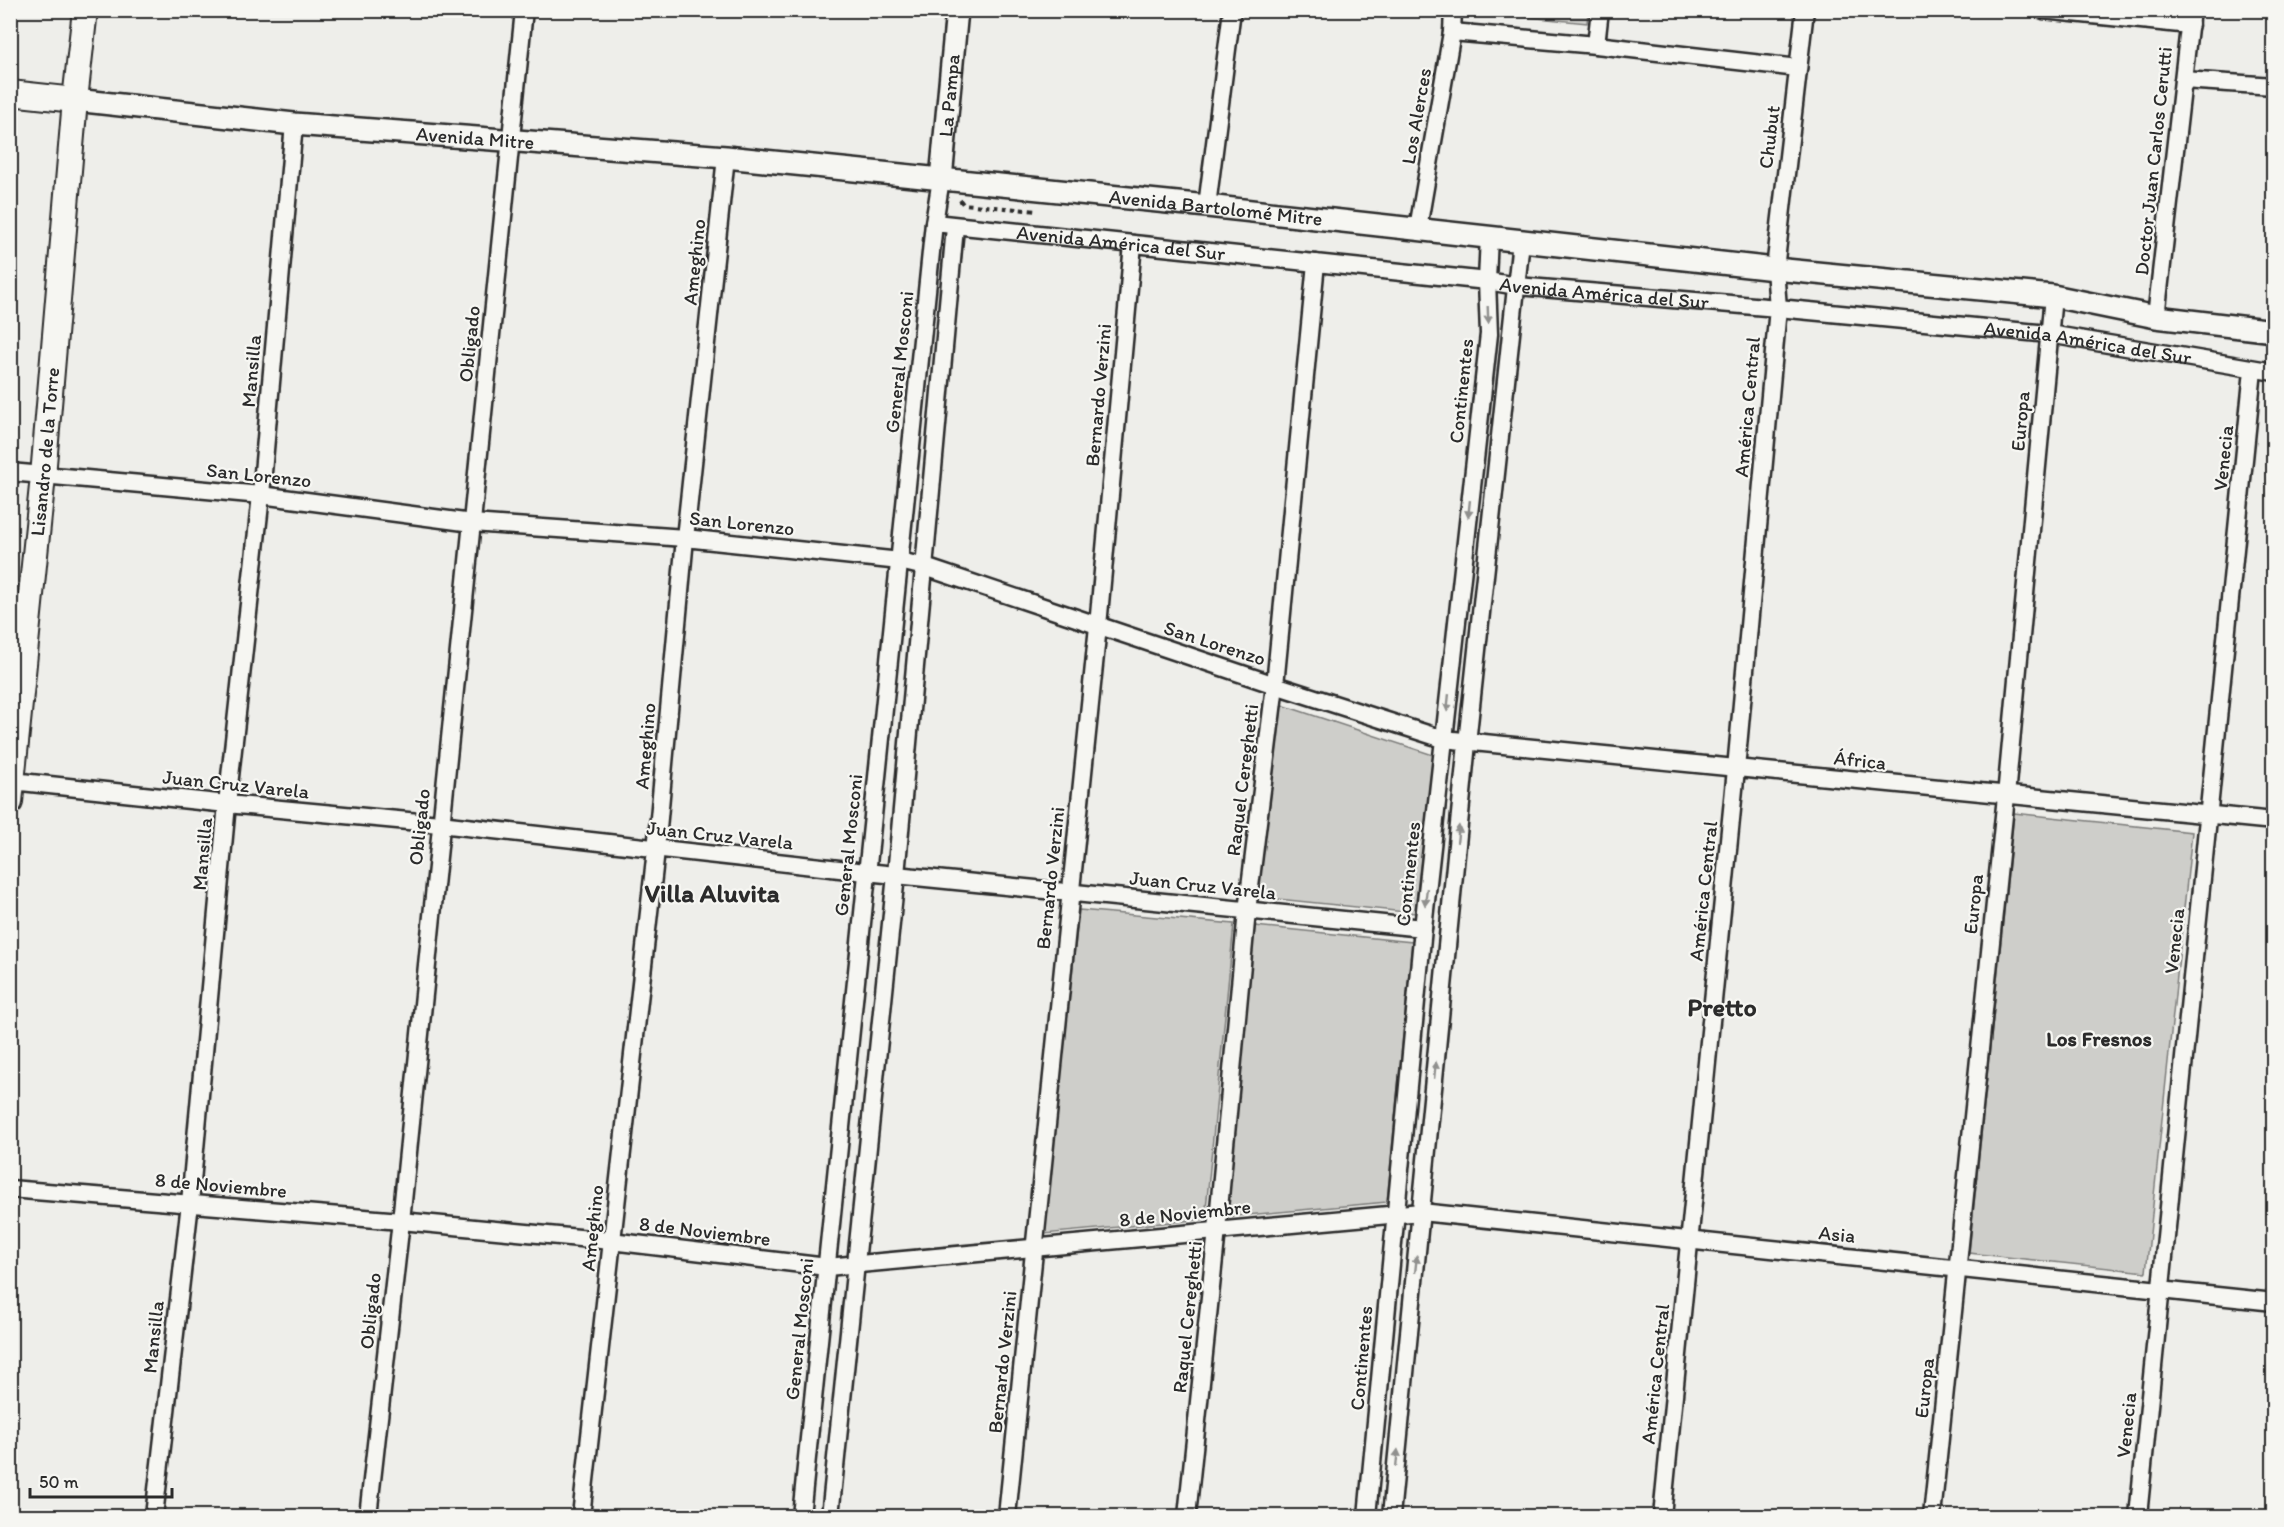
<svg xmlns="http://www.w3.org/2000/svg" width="2284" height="1527" font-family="Itim,sans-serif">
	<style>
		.green { fill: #cececa; stroke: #7c7c7a; stroke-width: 1.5 }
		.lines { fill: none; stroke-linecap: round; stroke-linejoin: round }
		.minor-casing { stroke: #2b2b2b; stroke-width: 21 }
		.tertiary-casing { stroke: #2b2b2b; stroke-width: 26 }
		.secondary-casing { stroke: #2b2b2b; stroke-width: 28 }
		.path { stroke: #2b2b2b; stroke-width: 4; stroke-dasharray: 4.5 4.5; stroke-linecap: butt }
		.minor { stroke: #f6f6f2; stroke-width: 16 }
		.tertiary { stroke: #f6f6f2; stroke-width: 21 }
		.secondary { stroke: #f6f6f2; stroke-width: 24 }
		.oneway { fill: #90908e }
		.labels { text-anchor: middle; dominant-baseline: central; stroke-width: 4.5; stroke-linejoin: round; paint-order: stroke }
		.street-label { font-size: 20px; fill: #2b2b2b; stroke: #f6f6f2 }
		.neighbourhood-label { font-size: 21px; font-weight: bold; fill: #2b2b2b; stroke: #f6f6f2 }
		.district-label { font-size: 26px; font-weight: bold; fill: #2b2b2b; stroke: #f6f6f2 }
	</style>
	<rect width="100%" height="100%" fill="#eeeeea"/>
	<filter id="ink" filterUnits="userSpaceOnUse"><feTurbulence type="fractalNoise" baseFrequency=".0167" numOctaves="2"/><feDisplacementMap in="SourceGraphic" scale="12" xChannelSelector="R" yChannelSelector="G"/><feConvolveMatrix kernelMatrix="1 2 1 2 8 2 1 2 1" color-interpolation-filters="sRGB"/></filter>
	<g filter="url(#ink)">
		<g class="green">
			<polygon points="1458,10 1588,11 1587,23"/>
			<polygon points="1282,705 1433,755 1415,913 1258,897"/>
			<polygon points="2014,813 2192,832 2146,1272 1969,1253"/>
			<polygon points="1079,910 1234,924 1205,1219 1044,1234"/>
			<polygon points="1255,926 1412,942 1387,1202 1226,1217"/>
		</g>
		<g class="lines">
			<defs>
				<g id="minor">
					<polyline points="2043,10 2190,25"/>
					<polyline points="1452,32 1596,45 1798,68"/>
					<polyline points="1596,45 1600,10"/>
					<polyline points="2183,80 2274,86"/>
					<polyline points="1207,206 1232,10"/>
					<path id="s1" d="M934,223L1487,281L1517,286L1778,308L2049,334L2274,372"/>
					<polyline points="1418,228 1452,32 1453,10"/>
					<polyline points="2156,317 2191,10"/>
					<polyline points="10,472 261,495 472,523 685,538 900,561 925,567 1275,685 1443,739 2274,821"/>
					<polyline points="12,781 227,804 440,824 866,872 1423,928"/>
					<polyline points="10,1189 401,1221 611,1241 827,1267 1421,1212 2274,1302"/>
					<polyline points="154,1516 190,1203 227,804 261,495 294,124"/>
					<polyline points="368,1516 401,1221 524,10"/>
					<polyline points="581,1516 656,850 685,538 726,157"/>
					<polyline points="801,1516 934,223 941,179"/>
					<polyline points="830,1516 896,875 955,227"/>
					<polyline points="1007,1516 1098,626 1133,244"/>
					<polyline points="1187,1516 1217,1230 1247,911 1275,685 1316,263"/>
					<polyline points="1367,1516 1423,928 1489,334 1487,281 1489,236"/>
					<polyline points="1391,1516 1467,743 1521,241"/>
					<polyline points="1662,1516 1736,769 1778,308 1775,269 1805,10"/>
					<polyline points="1932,1516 2006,796 2053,296"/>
					<polyline points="2138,1516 2253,370"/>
				</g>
				<g id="tertiary">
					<path id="s2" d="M75,100L294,124L726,157L1207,206L1775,269L2053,296L2156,317L2274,331"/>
					<path id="s3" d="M941,179L957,10"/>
				</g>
				<g id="secondary">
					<polyline points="10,93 75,100"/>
					<path id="s4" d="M10,802L43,476L75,100L85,10"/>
				</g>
			</defs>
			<use href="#minor" class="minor-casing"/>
			<use href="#tertiary" class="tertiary-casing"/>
			<use href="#secondary" class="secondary-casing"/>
			<polyline class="path" points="960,200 963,204 1037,211"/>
			<use href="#minor" class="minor"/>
			<use href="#tertiary" class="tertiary"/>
			<use href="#secondary" class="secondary"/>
		</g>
		<defs><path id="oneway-solid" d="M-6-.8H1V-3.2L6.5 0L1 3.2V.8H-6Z" transform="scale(1.5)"/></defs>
		<g class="oneway">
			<use href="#oneway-solid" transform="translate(1488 315) rotate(88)"/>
			<use href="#oneway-solid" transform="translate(1469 509) rotate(96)"/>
			<use href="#oneway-solid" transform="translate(1448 703) rotate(96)"/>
			<use href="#oneway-solid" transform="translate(1458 834) rotate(-84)"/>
			<use href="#oneway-solid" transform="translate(1426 897) rotate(96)"/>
			<use href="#oneway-solid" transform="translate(1435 1070) rotate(-84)"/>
			<use href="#oneway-solid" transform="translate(1416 1264) rotate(-84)"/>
			<use href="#oneway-solid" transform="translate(1397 1458) rotate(-84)"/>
		</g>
	</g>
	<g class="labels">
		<g class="street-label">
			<text stroke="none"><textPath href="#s3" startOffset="84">La Pampa</textPath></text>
			<text transform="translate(1416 116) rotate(-80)">Los Alerces</text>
			<text transform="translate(1769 137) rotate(-83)">Chubut</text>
			<text stroke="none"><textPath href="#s2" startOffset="402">Avenida Mitre</textPath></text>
			<text transform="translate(2153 161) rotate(-84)">Doctor Juan Carlos Cerutti</text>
			<text stroke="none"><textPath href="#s2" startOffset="1146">Avenida Bartolomé Mitre</textPath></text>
			<text stroke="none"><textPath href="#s1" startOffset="188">Avenida América del Sur</textPath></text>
			<text transform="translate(694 262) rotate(-84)">Ameghino</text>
			<text stroke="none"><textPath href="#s1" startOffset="674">Avenida América del Sur</textPath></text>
			<text transform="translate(469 344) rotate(-84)">Obligado</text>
			<text stroke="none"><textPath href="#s1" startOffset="1160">Avenida América del Sur</textPath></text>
			<text transform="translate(899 362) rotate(-84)">General Mosconi</text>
			<text transform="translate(251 371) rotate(-85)">Mansilla</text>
			<text transform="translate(1461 391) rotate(-84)">Continentes</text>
			<text transform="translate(1098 395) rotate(-85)">Bernardo Verzini</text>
			<text transform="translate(1747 407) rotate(-85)">América Central</text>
			<text transform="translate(2020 421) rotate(-85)">Europa</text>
			<text stroke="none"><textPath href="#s4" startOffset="352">Lisandro de la Torre</textPath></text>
			<text transform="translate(2223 458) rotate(-84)">Venecia</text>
			<text transform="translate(259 475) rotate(6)">San Lorenzo</text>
			<text transform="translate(742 523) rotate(6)">San Lorenzo</text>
			<text transform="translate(1215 643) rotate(18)">San Lorenzo</text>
			<text transform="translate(645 746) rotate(-85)">Ameghino</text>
			<text transform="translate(1860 760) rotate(6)">África</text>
			<text transform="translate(1242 780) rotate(-83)">Raquel Cereghetti</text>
			<text transform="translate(236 784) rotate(6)">Juan Cruz Varela</text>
			<text transform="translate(419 827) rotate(-84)">Obligado</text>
			<text transform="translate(720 835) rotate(6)">Juan Cruz Varela</text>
			<text transform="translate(848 845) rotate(-84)">General Mosconi</text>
			<text transform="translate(202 854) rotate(-85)">Mansilla</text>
			<text transform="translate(1408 874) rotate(-84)">Continentes</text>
			<text transform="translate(1050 878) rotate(-84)">Bernardo Verzini</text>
			<text transform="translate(1203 885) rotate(6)">Juan Cruz Varela</text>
			<text transform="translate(1703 891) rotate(-84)">América Central</text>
			<text transform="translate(1973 904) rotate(-84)">Europa</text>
			<text transform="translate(2174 941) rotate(-84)">Venecia</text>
			<text transform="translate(221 1185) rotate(5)">8 de Noviembre</text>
			<text transform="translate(1185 1213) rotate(-6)">8 de Noviembre</text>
			<text transform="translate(592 1228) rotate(-84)">Ameghino</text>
			<text transform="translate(705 1231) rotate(7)">8 de Noviembre</text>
			<text transform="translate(1837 1234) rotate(6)">Asia</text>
			<text transform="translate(370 1311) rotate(-84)">Obligado</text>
			<text transform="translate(1187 1317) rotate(-84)">Raquel Cereghetti</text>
			<text transform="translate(799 1329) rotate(-84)">General Mosconi</text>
			<text transform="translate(153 1337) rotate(-84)">Mansilla</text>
			<text transform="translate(1361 1358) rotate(-85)">Continentes</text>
			<text transform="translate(1002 1362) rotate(-84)">Bernardo Verzini</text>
			<text transform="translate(1655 1374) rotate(-84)">América Central</text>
			<text transform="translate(1924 1388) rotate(-84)">Europa</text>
			<text transform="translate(2126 1425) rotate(-84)">Venecia</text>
		</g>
		<g class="neighbourhood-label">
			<text x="2099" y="1038">Los Fresnos</text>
		</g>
		<g class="district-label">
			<text x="712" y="893">Villa Aluvita</text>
			<text x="1722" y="1007">Pretto</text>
		</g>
	</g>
	<rect width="2284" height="1527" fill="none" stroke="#f6f6f2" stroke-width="36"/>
	<rect x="18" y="18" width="2248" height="1491" fill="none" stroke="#2b2b2b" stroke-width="2" filter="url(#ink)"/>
	<path d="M30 1488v9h142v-9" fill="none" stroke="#2b2b2b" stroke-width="3"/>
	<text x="39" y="1488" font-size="18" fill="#2b2b2b" stroke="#f6f6f2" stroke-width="4.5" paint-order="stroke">50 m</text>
</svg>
